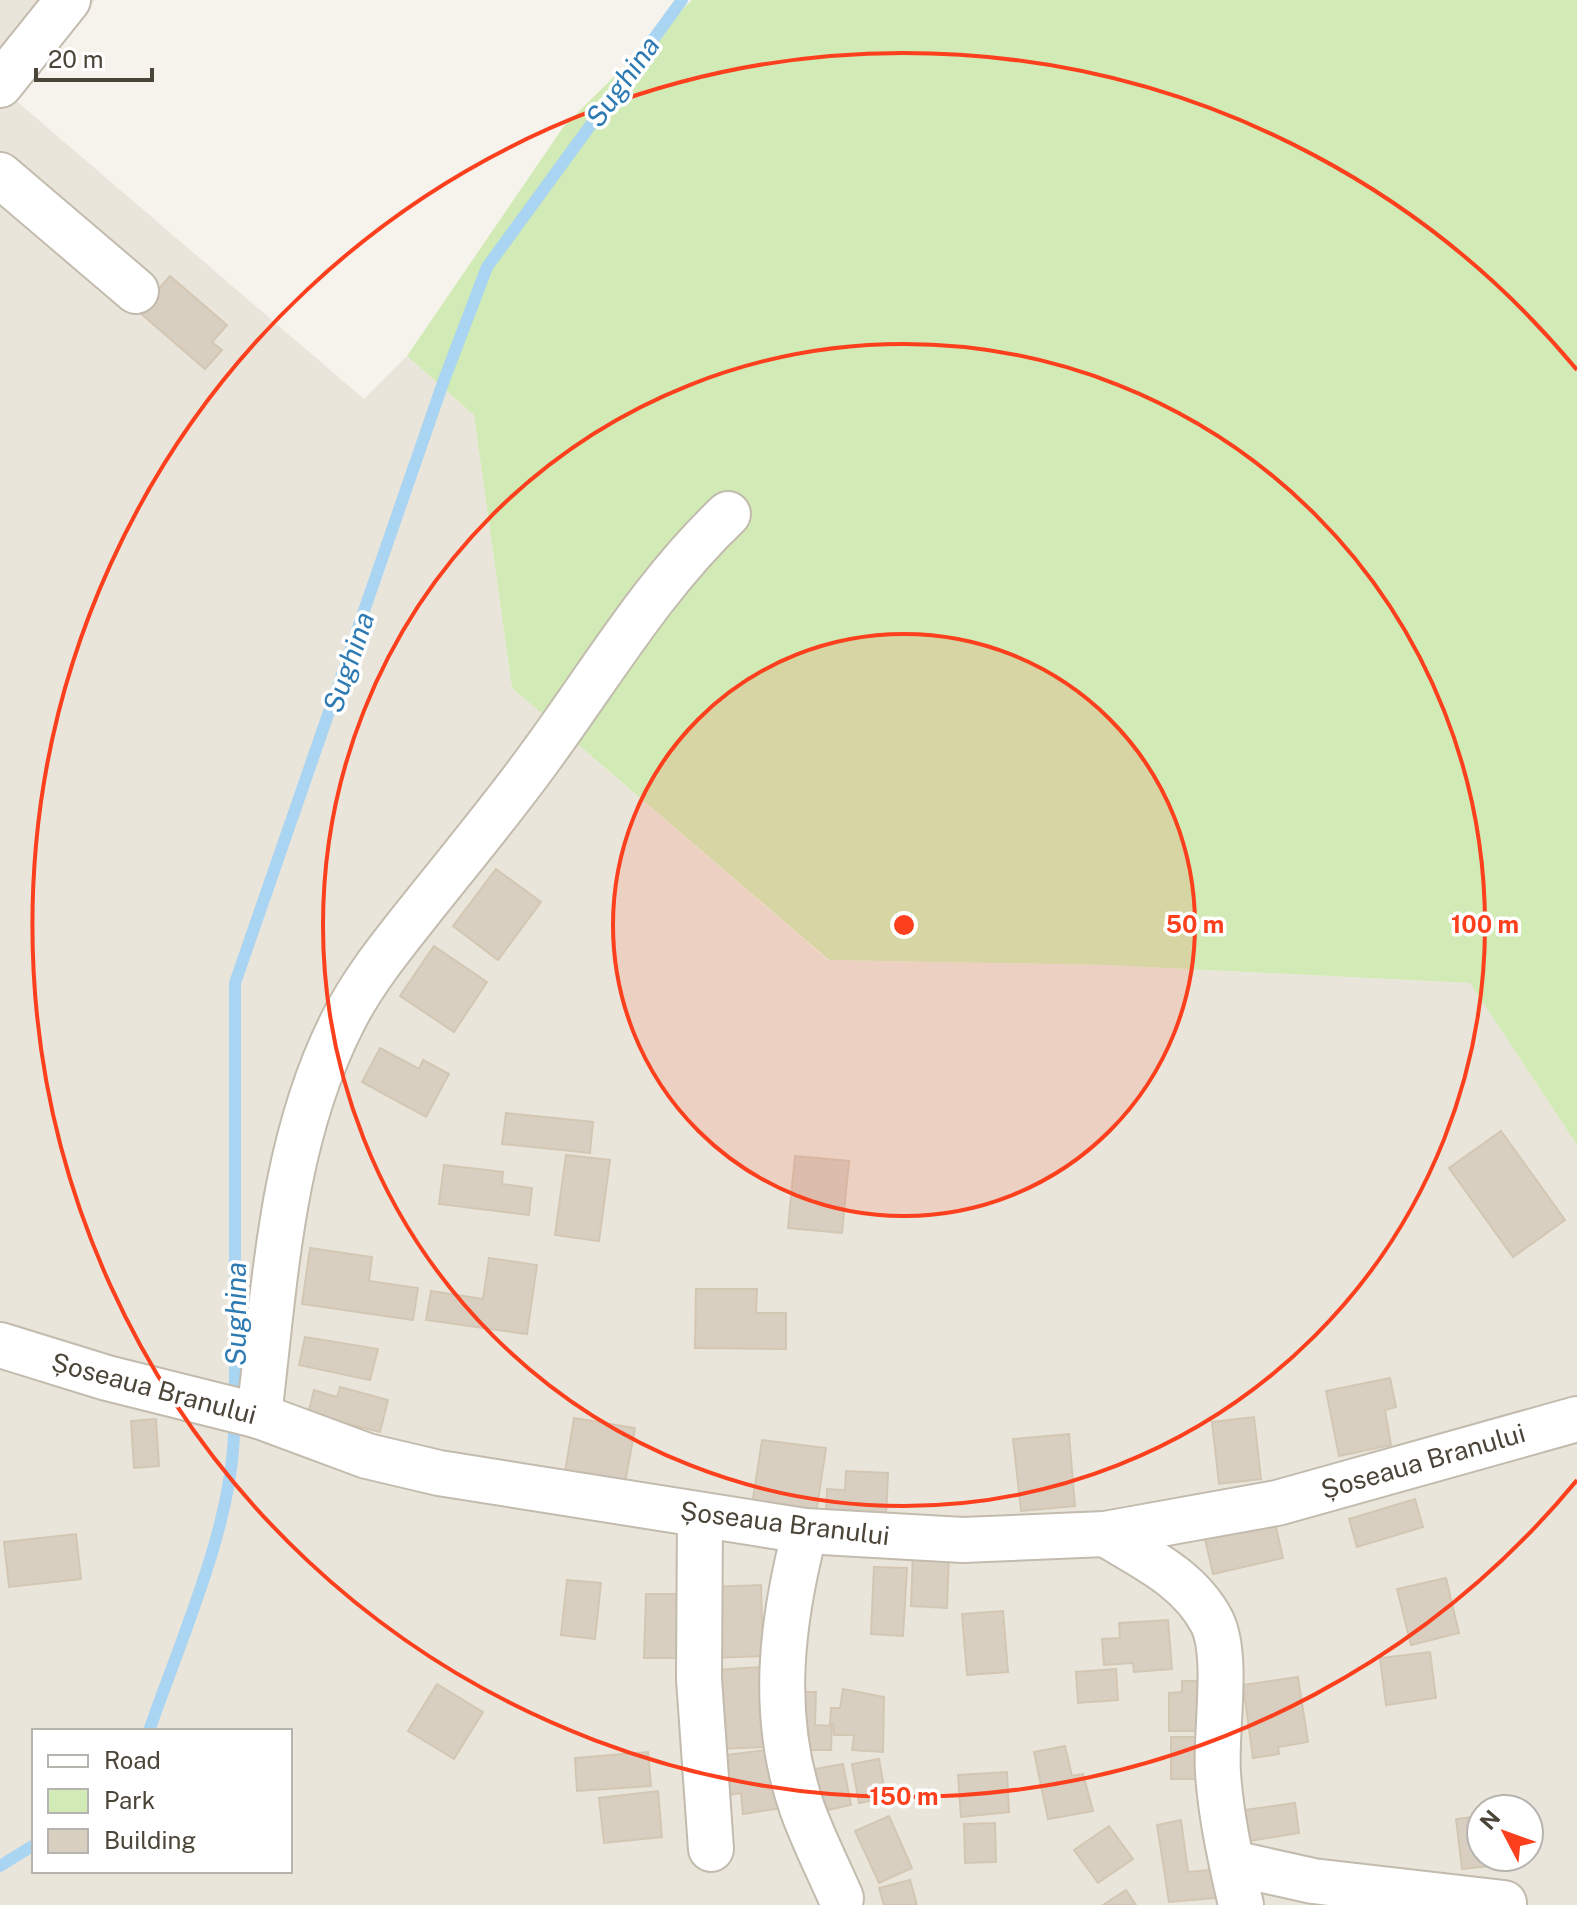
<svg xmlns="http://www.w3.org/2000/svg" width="1577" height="1905" viewBox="0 0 1577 1905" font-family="'Public Sans',sans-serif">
  <rect width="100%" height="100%" fill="#f6f3ec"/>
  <!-- residential -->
  <path fill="#eae5da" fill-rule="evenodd" d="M0 0H95L14 99 364 399 407 356 474 415 512 688 828 960 1107 965 1470 983 1577 1145V1905H0ZM34 1731H290V1871H34ZM1481 1809H1529V1857H1481Z"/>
  <!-- green -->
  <polygon fill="#d2eab5" points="692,0 1577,0 1577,1145 1470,983 1107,965 829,960 512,688 474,415 407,356 564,126"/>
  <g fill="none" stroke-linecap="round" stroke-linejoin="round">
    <!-- stream -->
    <g stroke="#a9d4f2" stroke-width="12">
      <polyline points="235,1391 235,983 444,380 487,267 682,0"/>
      <path d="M149 1731C180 1641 232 1527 234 1432"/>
      <polyline points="0,1866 34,1845"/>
    </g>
  </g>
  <!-- building -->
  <g fill="#d8cfc1" stroke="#d3c7b4" stroke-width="2">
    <polygon points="170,276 227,325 212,342 222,350 205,369 139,312"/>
    <polygon points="496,869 541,902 498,960 453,926"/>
    <polygon points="434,946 487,982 454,1032 400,996"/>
    <polygon points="380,1048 419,1069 423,1060 449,1074 426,1117 362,1082"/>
    <polygon points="506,1113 593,1122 590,1153 502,1144"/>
    <polygon points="1501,1131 1565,1220 1513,1257 1449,1168"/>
    <polygon points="566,1155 610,1160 599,1241 555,1235"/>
    <polygon points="795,1156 849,1161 842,1233 788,1228"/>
    <polygon points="444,1165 503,1172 502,1184 532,1188 529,1215 439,1204"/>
    <polygon points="310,1248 372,1257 369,1281 418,1288 413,1320 302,1304"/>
    <polygon points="489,1258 537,1265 527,1334 426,1320 431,1291 483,1299"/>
    <polygon points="696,1289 757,1289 756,1313 786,1313 786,1349 695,1348"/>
    <polygon points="305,1337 378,1349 370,1380 299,1365"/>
    <polygon points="1390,1378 1396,1407 1385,1410 1391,1445 1339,1456 1326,1391"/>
    <polygon points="340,1387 388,1400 380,1432 308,1414 314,1390 337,1397"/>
    <polygon points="1254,1417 1261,1479 1219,1484 1212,1422"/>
    <polygon points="574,1418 635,1428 625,1483 565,1472"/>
    <polygon points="156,1419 159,1466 134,1468 131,1421"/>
    <polygon points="1069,1434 1075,1506 1021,1511 1013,1439"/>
    <polygon points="762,1440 826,1448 816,1514 752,1505"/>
    <polygon points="846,1471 888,1473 886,1516 826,1514 827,1489 845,1490"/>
    <polygon points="1415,1499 1423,1527 1357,1547 1349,1519"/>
    <polygon points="1273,1514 1283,1558 1213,1574 1203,1530"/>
    <polygon points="76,1534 81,1579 9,1587 4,1542"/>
    <polygon points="913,1553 949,1555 947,1608 911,1606"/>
    <polygon points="874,1567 907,1568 903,1636 871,1634"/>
    <polygon points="1446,1578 1459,1633 1411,1645 1397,1589"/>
    <polygon points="567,1580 601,1583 595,1639 561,1635"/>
    <polygon points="761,1585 763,1656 710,1658 708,1587"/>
    <polygon points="646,1594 686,1594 684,1658 644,1658"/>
    <polygon points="1003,1611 1008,1672 967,1675 962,1614"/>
    <polygon points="1168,1620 1172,1669 1134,1672 1133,1663 1104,1665 1102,1639 1120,1638 1119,1623"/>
    <polygon points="1430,1652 1436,1698 1386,1705 1380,1658"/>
    <polygon points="761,1667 764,1747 719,1749 715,1670"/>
    <polygon points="1116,1669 1118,1700 1078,1703 1076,1672"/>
    <polygon points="1298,1677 1308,1742 1278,1747 1279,1754 1253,1758 1243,1685"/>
    <polygon points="1182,1681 1206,1681 1206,1731 1169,1731 1169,1693 1182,1692"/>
    <polygon points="437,1684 483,1712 454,1759 408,1731"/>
    <polygon points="843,1689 884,1697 883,1752 852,1750 854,1735 834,1735 834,1724 830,1724 831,1708 840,1708"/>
    <polygon points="796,1692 816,1692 815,1725 832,1726 831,1750 796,1750"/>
    <rect x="1171" y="1737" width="37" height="42"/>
    <polygon points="1065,1746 1072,1776 1083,1774 1093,1811 1048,1819 1034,1752"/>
    <polygon points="781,1748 789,1807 743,1814 741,1793 715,1797 710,1757"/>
    <polygon points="648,1752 651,1786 577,1791 575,1758"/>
    <polygon points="879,1759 886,1798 859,1803 852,1764"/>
    <polygon points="843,1764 851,1805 823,1811 815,1769"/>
    <polygon points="1007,1772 1009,1812 961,1817 958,1775"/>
    <polygon points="658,1791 662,1837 604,1843 599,1798"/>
    <polygon points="1295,1803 1299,1833 1249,1841 1244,1810"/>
    <polygon points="889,1816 912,1868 879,1883 855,1831"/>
    <polygon points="1481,1816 1481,1857 1510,1857 1511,1864 1462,1869 1456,1819"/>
    <polygon points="1181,1820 1188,1872 1220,1869 1226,1897 1169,1902 1157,1825"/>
    <polygon points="995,1823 996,1862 965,1863 964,1824"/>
    <polygon points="1109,1826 1133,1859 1098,1883 1074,1850"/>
    <polygon points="910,1880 917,1905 884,1905 879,1888"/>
    <polygon points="1126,1890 1136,1905 1103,1905"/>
  </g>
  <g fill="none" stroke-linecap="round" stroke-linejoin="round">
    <!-- minor casing -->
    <g stroke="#c2bbae" stroke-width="48">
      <g id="minor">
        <polyline points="0,85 68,0"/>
        <polyline points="0,175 136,291"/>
        <polyline points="0,1345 107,1378 259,1416 367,1456 439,1473 805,1531 963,1540 1105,1534 1277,1503 1577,1419"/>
        <path d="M259 1416C275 1284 281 1144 342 1023 361 984 390 948 417 914 458 862 501 811 540 757 601 674 653 585 728 514"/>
        <polyline points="700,1515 699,1679 711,1849"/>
        <path d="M805 1531C781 1623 770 1716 802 1808 813 1839 828 1868 841 1898"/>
        <path d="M1105 1534C1145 1558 1190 1579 1212 1622 1229 1656 1215 1733 1218 1773 1221 1818 1231 1861 1241 1905"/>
        <polyline points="1232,1863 1313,1881 1504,1903"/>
      </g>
    </g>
    <!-- minor -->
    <use href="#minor" stroke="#fff" stroke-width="44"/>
  </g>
  <!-- distance rings -->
  <circle cx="904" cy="925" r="291" fill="#fc3f1d" fill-opacity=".12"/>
  <g fill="none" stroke="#fc3f1d" stroke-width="4">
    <circle cx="904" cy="925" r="291"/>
    <circle cx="904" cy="925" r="581"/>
    <path d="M1577 1480A872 872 0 1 1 1577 370"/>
  </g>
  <g text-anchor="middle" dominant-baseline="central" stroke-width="7" stroke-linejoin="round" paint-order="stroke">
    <!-- street labels -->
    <g font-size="26" fill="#4b4439" stroke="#fff">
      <text transform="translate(154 1388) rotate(15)">Șoseaua Branului</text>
      <text transform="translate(1423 1461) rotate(-16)">Șoseaua Branului</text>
      <text transform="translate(785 1523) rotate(7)">Șoseaua Branului</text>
    </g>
    <!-- water labels -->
    <g font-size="28" font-style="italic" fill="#2e7ab2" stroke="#fff">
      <text transform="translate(622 81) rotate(-54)">Sughina</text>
      <text transform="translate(348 662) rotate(-71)">Sughina</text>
      <text transform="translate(235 1314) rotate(-90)">Sughina</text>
    </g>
  </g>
  <circle cx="904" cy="925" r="12" fill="#fc3f1d" stroke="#fff" stroke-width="4"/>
  <g font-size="24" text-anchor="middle" font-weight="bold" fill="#fc3f1d" stroke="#fff" stroke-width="7" stroke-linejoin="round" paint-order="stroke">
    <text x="1195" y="933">50 m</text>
    <text x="1485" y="933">100 m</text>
    <text x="904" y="1805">150 m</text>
  </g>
  <!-- legend -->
  <rect x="32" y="1729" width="260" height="144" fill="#ffffff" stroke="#b7b4b0" stroke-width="2"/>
  <rect x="48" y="1755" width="40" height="12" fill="#ffffff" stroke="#b7b4b0" stroke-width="2"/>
  <text x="104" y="1769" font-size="24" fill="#4b4439">Road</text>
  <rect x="48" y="1789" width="40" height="24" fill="#d2eab5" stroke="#b7b4b0" stroke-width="2"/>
  <text x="104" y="1809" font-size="24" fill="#4b4439">Park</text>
  <rect x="48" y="1829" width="40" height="24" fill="#d8cfc1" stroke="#b7b4b0" stroke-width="2"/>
  <text x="104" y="1849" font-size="24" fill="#4b4439">Building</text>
  <!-- north arrow -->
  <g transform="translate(1505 1833) rotate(311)"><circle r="38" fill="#ffffff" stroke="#b7b4b0" stroke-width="2"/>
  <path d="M0-6L14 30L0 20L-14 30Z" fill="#fc3f1d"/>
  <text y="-12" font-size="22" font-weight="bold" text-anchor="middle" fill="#4b4439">N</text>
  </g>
  <!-- scale -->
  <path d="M36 68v12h116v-12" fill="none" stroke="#4b4439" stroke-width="4"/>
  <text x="48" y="68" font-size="24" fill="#4b4439" stroke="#ffffff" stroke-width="6" paint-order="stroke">20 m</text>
</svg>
